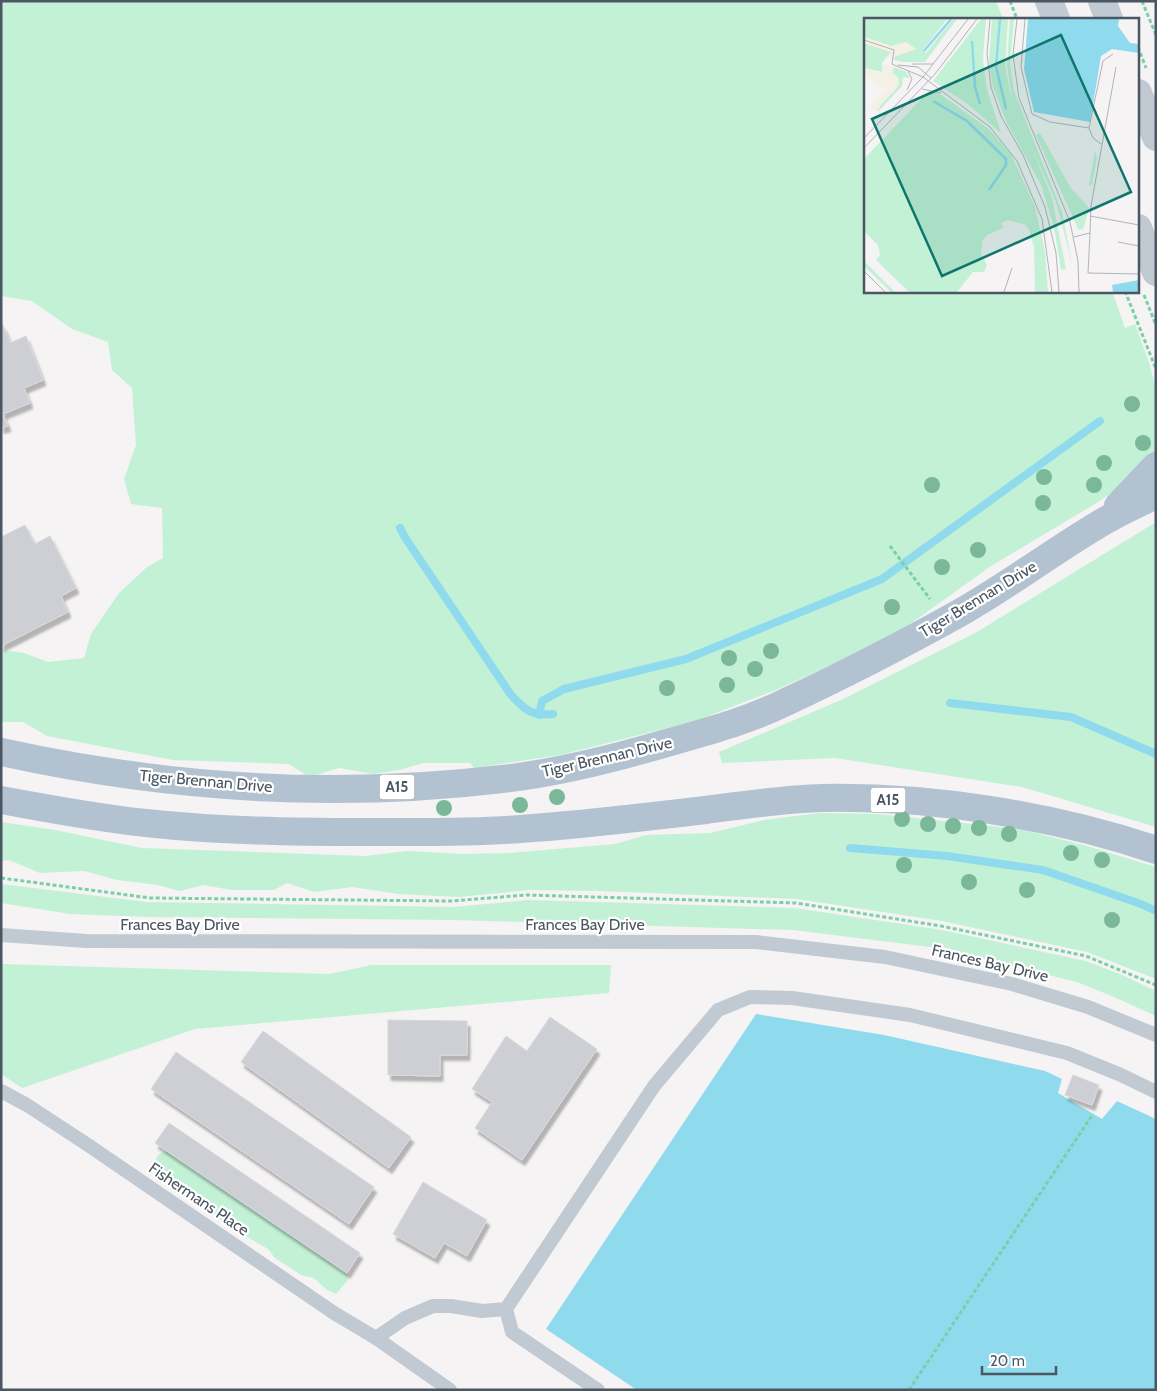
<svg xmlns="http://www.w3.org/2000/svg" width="1157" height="1391" viewBox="0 0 1157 1391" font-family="Cabin,sans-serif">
  <defs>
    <filter id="shadow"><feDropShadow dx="3" dy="5.5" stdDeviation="1" flood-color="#0004"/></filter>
  </defs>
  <rect width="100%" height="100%" fill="#f5f3f3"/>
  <!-- green -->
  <g fill="#c3f1d5">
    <polygon points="1,1 996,1 1003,19 866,19 866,291 1112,291 1125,328 1135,324 1149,362 1156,389 1156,451 1120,487 1095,504 991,566 906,627 881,642 776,690 695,721 560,755 474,768 470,763 424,763 399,770 373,774 339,768 309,777 289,764 173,760 47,736 23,722 1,722 1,650 24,653 48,662 84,658 91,634 119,593 147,567 163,558 162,508 131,504 124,479 136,445 132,388 112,370 108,342 72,329 32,301 1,296"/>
    <polygon points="1156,522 1156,827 1022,787 835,758 722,763 719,752 841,700 977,632"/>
    <polygon points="819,813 878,814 1020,829 1087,846 1156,867 1156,979 1087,952 942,921 797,899 600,891 529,890 459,897 399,894 352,887 314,892 287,883 274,890 231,890 204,885 179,891 158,885 117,880 84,871 40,873 9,860 1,861 1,822 55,830 142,848 365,856 407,851 463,854 509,853 615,844 646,835 710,833 764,820"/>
    <polygon points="1,884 147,902 454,907 528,900 795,908 942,930 1086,961 1122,975 1156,991 1156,1016 1114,997 1077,982 938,948 793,930 454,920 150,917 70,914 1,903"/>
    <polygon points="1,964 330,974 371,965 611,965 609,993 195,1029 22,1088 1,1074"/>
    <polygon points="167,1151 347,1273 348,1280 336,1294 327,1290 314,1278 301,1275 275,1258 268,1249 242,1234 176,1189 165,1175 153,1172 152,1165 159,1154"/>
  </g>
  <!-- water -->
  <polygon fill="#90daee" points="756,1014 884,1035 1045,1071 1062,1079 1058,1093 1102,1119 1117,1101 1156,1119 1156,1390 637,1390 546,1329"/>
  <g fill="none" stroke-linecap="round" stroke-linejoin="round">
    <!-- stream -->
    <g stroke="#90daee" stroke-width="8">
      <path d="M400 528 406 539 511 695C525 710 531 716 553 714"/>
      <polyline points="950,703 1071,717 1156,754"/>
      <polyline points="539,715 542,701 564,689 686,659 882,579 1100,421"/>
      <polyline points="850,848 947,856 1043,870 1141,904 1156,911"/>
    </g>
  </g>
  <!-- building -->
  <g fill="#cdcfd5" stroke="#d7d9de" filter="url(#shadow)">
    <polygon points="1,325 3,325 10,343 26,336 43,380 24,388 30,403 3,414 8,426 1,428"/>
    <polygon points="25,525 35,544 50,536 76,588 61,596 68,612 1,646 1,537"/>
    <polygon points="550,1017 597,1049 522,1160 475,1128 492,1102 472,1089 506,1036 527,1051"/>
    <polygon points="388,1020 467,1021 467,1055 440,1055 440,1076 388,1075"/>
    <polygon points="263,1031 411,1137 389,1168 241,1062"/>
    <polygon points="176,1052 374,1187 349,1224 151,1089"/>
    <polygon points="1073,1075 1099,1085 1092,1105 1065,1095"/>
    <polygon points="169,1123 360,1253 347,1273 155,1143"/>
    <polygon points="423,1182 487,1220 467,1256 444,1243 435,1258 393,1234"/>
  </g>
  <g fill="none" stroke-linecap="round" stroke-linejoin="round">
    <!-- path -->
    <g stroke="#7ad0a6" stroke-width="3" stroke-dasharray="4 2.5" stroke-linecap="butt">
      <polyline points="1010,1 1017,19"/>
      <polyline points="1142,1 1156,35"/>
      <polyline points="1138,47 1146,68"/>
      <polyline points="1125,291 1156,369"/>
      <polyline points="1144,295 1156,325"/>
      <polyline points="890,546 930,599"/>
      <polyline points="1,878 150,898 451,901 527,895 796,903 941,926 1086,956 1156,985"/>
      <polyline points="909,1390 1093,1114"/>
    </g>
    <!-- service -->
    <g stroke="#c1cad2" stroke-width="14">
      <polyline points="1,935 86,941 756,942 885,957 1012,984 1088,1007 1156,1035"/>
      <polyline points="1,1091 27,1105 88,1145 334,1313 376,1338 450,1390"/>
      <polyline points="506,1309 512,1332 598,1390"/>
      <polyline points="376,1338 405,1318 433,1306 451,1306 482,1311 506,1309 654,1086 718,1010 750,997 792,998 910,1015 1067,1053 1121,1075 1156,1092"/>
    </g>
    <!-- tertiary -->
    <g stroke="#c1cad2" stroke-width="28">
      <polyline points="1049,1 1056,19"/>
      <polyline points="1102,1 1109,19"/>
      <polyline points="1138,93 1156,137"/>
      <polyline points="1138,228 1156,272"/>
    </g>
    <!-- primary -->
    <g stroke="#b3c2d1" stroke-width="28">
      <polyline points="1118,506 1156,466"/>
      <path d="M1 752C165 788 336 799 502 779 559 773 616 758 670 742 709 731 750 720 786 702 844 675 900 646 956 615 1006 587 1052 552 1101 523 1119 512 1138 504 1156 495"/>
      <path d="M1 800C49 809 97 818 146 823 219 831 293 832 367 832 418 832 469 833 520 829 582 825 644 817 706 810 744 805 783 799 822 798 931 796 1053 815 1156 850"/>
    </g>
  </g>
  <!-- trees -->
  <g fill="#7bb799">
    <circle cx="1132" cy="404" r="8"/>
    <circle cx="1143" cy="443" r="8"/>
    <circle cx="1104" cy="463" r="8"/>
    <circle cx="1044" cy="477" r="8"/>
    <circle cx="932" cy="485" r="8"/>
    <circle cx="1094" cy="485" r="8"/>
    <circle cx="1043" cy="503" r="8"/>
    <circle cx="978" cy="550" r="8"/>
    <circle cx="942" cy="567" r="8"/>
    <circle cx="892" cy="607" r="8"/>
    <circle cx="771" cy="651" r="8"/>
    <circle cx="729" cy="658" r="8"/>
    <circle cx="755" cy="669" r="8"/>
    <circle cx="727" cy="685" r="8"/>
    <circle cx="667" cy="688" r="8"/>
    <circle cx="557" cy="797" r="8"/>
    <circle cx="520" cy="805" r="8"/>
    <circle cx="444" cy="808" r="8"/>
    <circle cx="902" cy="819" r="8"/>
    <circle cx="928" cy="824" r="8"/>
    <circle cx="953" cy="826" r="8"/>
    <circle cx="979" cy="828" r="8"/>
    <circle cx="1009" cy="834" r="8"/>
    <circle cx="1071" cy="853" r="8"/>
    <circle cx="1102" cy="860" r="8"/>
    <circle cx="904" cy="865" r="8"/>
    <circle cx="969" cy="882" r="8"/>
    <circle cx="1027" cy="890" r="8"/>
    <circle cx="1112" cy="920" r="8"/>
  </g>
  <g text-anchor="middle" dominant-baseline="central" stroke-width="4.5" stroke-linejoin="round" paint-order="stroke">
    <!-- shield labels -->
    <g fill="#fff" stroke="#808990" stroke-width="1">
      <rect x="379.5" y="774.5" width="35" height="25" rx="4"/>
      <rect x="870.5" y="787.5" width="35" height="25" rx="4"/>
    </g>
    <g font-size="15" font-weight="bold" fill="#4a5661">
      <text x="397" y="787">A15</text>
      <text x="888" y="800">A15</text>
    </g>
    <!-- street labels -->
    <g font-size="16" fill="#4a5661" stroke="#fff">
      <text transform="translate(978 599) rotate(-31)">Tiger Brennan Drive</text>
      <text transform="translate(607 757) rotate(-13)">Tiger Brennan Drive</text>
      <text transform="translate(206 781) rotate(5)">Tiger Brennan Drive</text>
      <text x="180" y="924">Frances Bay Drive</text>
      <text x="585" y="924">Frances Bay Drive</text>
      <text transform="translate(990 963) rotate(13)">Frances Bay Drive</text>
      <text transform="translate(199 1199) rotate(34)">Fishermans Place</text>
    </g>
  </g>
  <!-- overview -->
  <g transform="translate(864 18)">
    <rect width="275" height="275" fill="#f5f3f3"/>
    <path d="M0 1H83L59 32 62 35 89 1H93L61 44H39L30 42 31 38 52 31 44 26 27 28 0 19ZM117 1H122L119 41 123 72 137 115 105 87 69 63ZM128 1H144L141 47 146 74 188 180 202 251 197 252 190 209 177 167 143 105 129 69 125 44ZM146 1H150L146 46 150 73 198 194 208 245 192 184 153 95 147 74 143 47ZM0 25 27 34 18 45 19 54 0 50ZM30 49 42 54 46 60 39 59 38 68 13 95 17 86 33 70 28 55ZM65 73 76 76 125 111 147 136 171 189 181 234 184 274H171L170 229 165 212 162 207 144 202 137 205 139 210 123 217 118 223 117 236 123 247 120 254H109L93 274H45L12 242 16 237 14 227 0 213V141ZM176 115 206 169 225 190 219 212 214 211 172 117ZM231 133 233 140 228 167H225ZM0 242 1 244 31 274H27L0 248Z" fill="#c3f1d5"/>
    <path d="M0 19 27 28 42 24 52 31 31 38 30 42 23 39 27 34 0 25ZM18 45 30 49 28 55 34 59 35 67 17 86 13 95 6 88 23 72 0 58V50L16 56 20 50Z" fill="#f5f0e5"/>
    <path d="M164 1H255L254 8 266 25 275 26V35L248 31 237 38 226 104 170 94 160 51ZM275 262V274H249L248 267Z" fill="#90daee"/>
    <path fill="none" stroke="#90daee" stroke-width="2.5" d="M136 1 132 48 142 91M108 23 111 69 116 86M60 33 87 1M69 83 103 103 143 142M125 172 142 147V140"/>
    <path fill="none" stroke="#b1b4b9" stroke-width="1" d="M104 1 59 59 126 109 153 143 178 201 188 274M126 1 123 36 127 69 137 98 159 137 181 189 192 235 195 274M153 1 149 37 155 80 206 204 214 243 215 274M161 1 157 49 168 96 186 104 225 110 229 120 237 126M0 22 30 32 28 46M48 46H69M34 47 54 49 67 60M58 71 77 75M43 72 48 61 44 53M225 110 239 43 249 36M0 120 59 59 28 46M0 130 71 56 113 1M226 198 275 207M226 215 224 255 275 256M210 219 226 215 227 188 252 49M254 224 275 228M0 253 21 274M140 274 148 250"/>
    <path fill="#0f766e" fill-opacity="0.15" stroke="#0f766e" stroke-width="2.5" d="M197 17 267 174 78 258 8 101Z"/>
    <rect width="275" height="275" fill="none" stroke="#4a5661" stroke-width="2.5"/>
  </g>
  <!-- border -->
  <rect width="1157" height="1391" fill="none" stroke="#4a5661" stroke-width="5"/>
  <!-- scale -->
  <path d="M982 1366v8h74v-8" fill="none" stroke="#4a5661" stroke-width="2.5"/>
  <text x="990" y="1366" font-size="15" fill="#4a5661" stroke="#ffffff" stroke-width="4" paint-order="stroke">20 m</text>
</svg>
